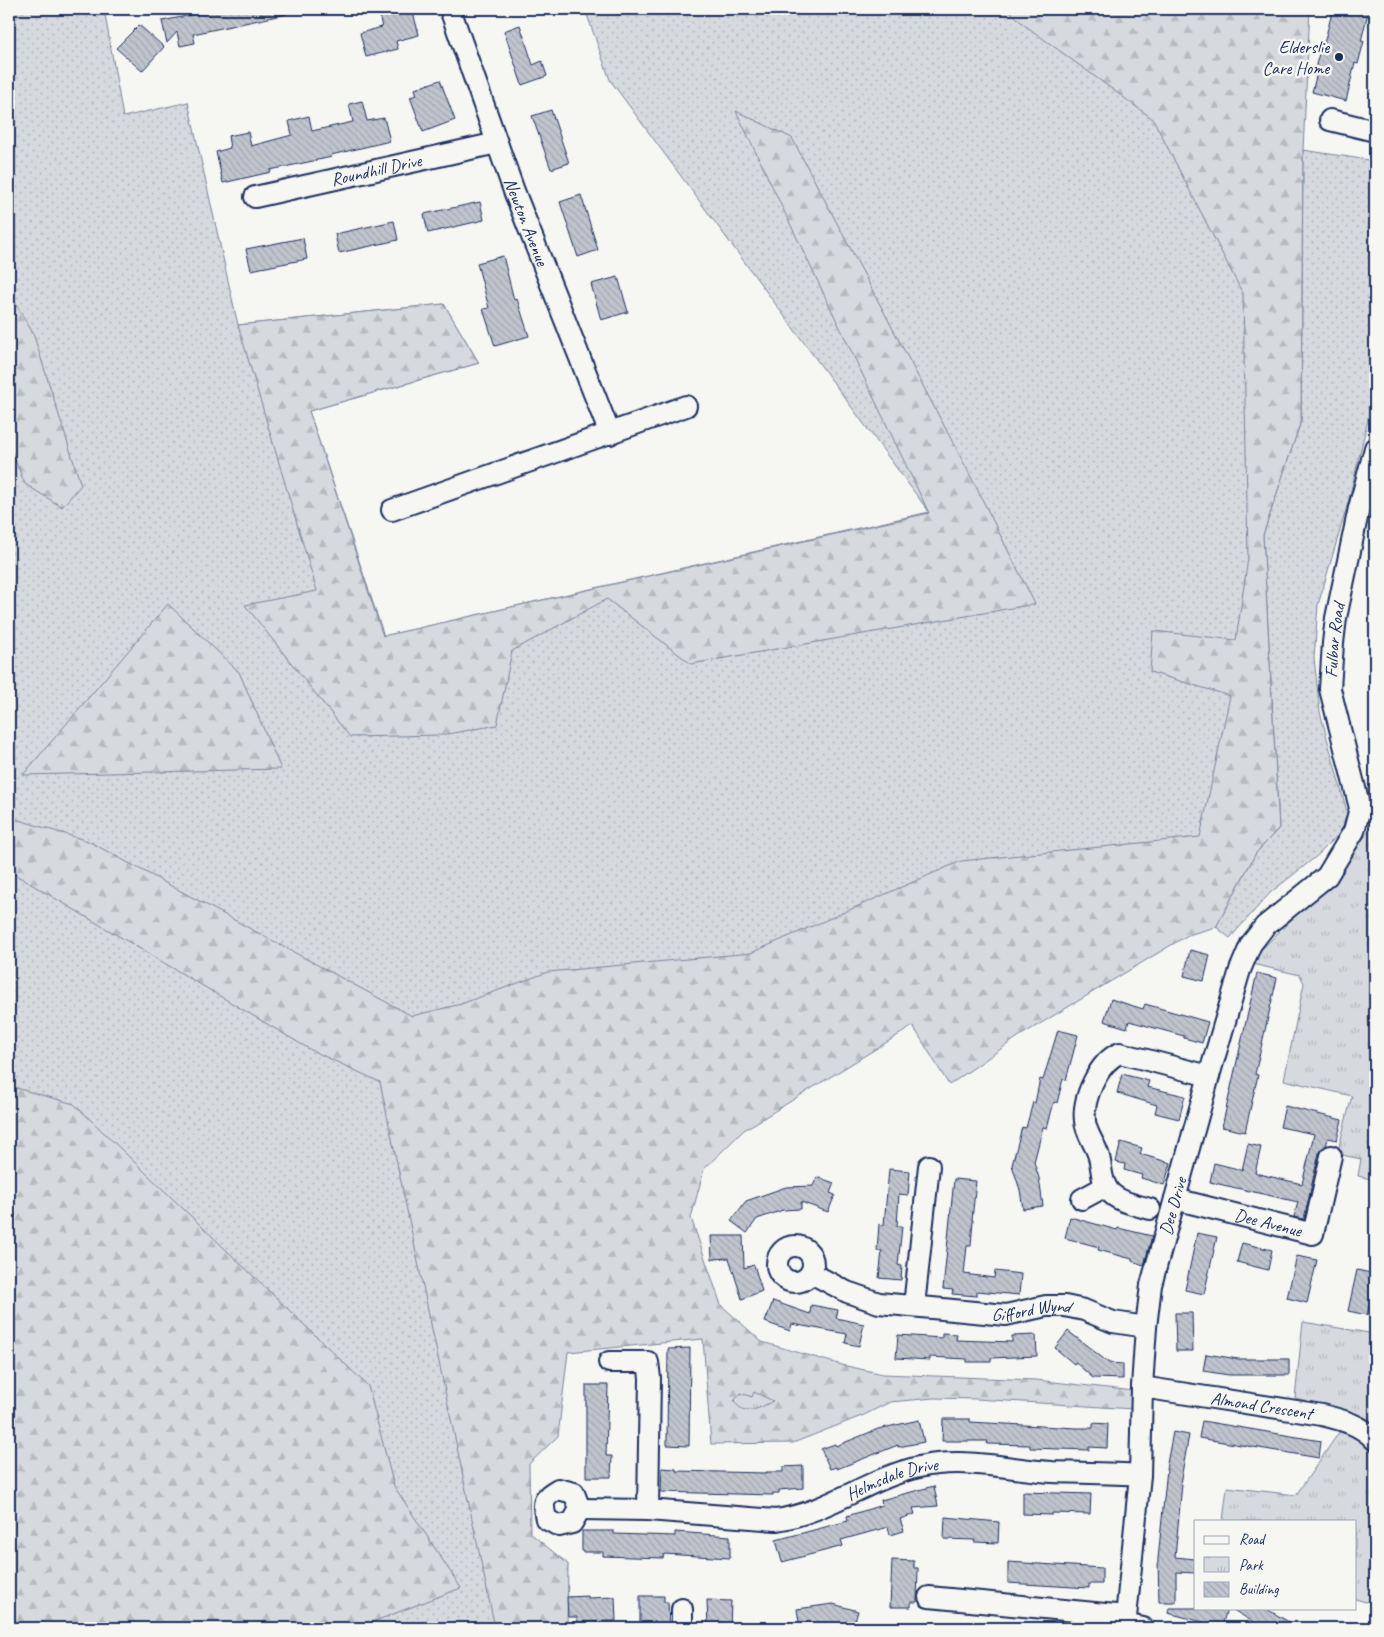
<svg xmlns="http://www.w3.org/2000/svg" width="1384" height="1637" viewBox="0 0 1384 1637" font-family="Caveat,sans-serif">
  <defs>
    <pattern id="grass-dots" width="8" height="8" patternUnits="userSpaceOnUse" patternTransform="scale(1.25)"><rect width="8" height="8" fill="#d6d9dd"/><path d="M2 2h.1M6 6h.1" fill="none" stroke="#b7bbc0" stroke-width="1.8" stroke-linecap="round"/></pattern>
    <pattern id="forest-firs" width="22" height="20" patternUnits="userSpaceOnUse" patternTransform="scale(1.25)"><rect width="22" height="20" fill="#d6d9dd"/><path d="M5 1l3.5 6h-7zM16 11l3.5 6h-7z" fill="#b7bbc0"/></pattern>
    <pattern id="park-tufts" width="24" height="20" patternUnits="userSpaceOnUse" patternTransform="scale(1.25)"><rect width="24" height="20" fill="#d6d9dd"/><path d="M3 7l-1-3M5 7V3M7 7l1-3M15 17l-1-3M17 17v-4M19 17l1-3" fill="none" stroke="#b7bbc0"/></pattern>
    <pattern id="building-back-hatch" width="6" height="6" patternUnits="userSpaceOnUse" patternTransform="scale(1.25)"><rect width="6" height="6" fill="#c0c4cd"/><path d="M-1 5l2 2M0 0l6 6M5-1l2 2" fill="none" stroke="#a4a9b2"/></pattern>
  </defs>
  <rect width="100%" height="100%" fill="#f6f6f2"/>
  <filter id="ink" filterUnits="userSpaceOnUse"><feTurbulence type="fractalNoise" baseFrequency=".02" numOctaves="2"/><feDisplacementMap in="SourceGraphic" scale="10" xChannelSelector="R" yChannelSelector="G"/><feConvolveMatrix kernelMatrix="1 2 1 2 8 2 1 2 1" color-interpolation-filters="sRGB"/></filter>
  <g filter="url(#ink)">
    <!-- grass -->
    <g fill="url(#grass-dots)" stroke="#78849e">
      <polygon points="9,9 104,9 123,117 188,102 238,325 444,304 479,363 309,411 384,636 929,512 610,80 585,9 1302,9 1228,838 523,1071 522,1628 9,1628"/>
      <polygon points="1303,150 1375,161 1375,390 1348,503 1318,605 1314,658 1320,712 1347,812 1346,824 1341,832 1317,856 1270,893 1230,938 1216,927 1256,853 1279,828 1263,535 1301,421"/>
    </g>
    <!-- forest -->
    <g fill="url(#forest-firs)" stroke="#78849e">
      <polygon points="1008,9 1310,9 1303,150 1301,421 1263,535 1279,828 1256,853 1216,927 1188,935 1018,1037 949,1085 913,1026 744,1130 704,1169 691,1218 721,1305 762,1342 842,1365 883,1374 1036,1380 1134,1391 1133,1409 976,1399 934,1398 890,1402 864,1415 793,1443 711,1444 703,1339 568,1352 558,1436 529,1464 530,1533 568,1564 567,1628 495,1628 380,1082 311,1050 9,871 9,817 88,841 412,1016 461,1004 548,972 751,953 961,861 1200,837 1230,696 1150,672 1153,631 1236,640 1248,558 1243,294 1153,119 1023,24"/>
      <polygon points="736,111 792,138 969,473 1035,604 691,664 607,599 512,651 497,725 442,735 350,737 245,605 317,591 238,325 444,304 479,363 309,411 383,636 929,513"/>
      <polygon points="9,293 33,333 81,485 62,507 25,484 9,445"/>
      <polygon points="168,604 239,672 281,769 23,775"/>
      <polygon points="9,1086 74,1104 368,1386 394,1486 461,1588 357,1628 9,1628"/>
    </g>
    <!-- park -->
    <g fill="url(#park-tufts)" stroke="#78849e">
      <polygon points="1373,826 1375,830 1375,1180 1358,1176 1361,1159 1337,1154 1352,1096 1284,1080 1304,983 1300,975 1248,963 1330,881"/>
      <polygon points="1303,1322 1375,1334 1375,1597 1366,1602 1355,1599 1355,1521 1223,1521 1227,1487 1296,1495 1353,1412 1295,1398"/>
      <path d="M754 1392 773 1401C759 1408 745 1418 734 1401L741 1393 752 1397Z"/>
    </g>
    <!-- building -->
    <g fill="url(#building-back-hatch)" stroke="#1b2f5e">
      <polygon points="220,9 286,9 287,14 193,34 195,43 180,46 177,32 167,43 162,21"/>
      <polygon points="385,9 412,9 419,35 396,41 398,49 366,57 360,33 382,27 378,11"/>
      <polygon points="1333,9 1369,9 1361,41 1364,41 1358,64 1355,63 1346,101 1312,92 1317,73 1314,72 1320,50 1322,51"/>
      <polygon points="139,25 164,47 142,71 116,48"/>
      <polygon points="520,25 533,65 542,61 547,76 522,85 504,31"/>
      <polygon points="440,80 455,120 423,132 410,97 417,95 415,89"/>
      <polygon points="362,101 367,121 384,118 390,141 331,155 332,157 270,170 271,172 223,183 216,152 230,148 228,136 248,132 251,146 292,135 289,121 309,116 312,131 353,122 349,104"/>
      <polygon points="551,110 569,163 551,169 532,116"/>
      <polygon points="581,195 598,250 578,257 560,202"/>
      <polygon points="480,202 484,220 428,233 424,214"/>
      <polygon points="394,221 398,240 339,253 335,234"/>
      <polygon points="303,238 307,259 251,270 246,249"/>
      <polygon points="503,256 514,300 517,299 529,336 495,346 483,309 489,308 477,263"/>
      <polygon points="618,277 628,312 601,320 591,284"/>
      <polygon points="1190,950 1210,955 1204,981 1184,976"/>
      <polygon points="1257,973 1277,978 1255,1074 1258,1075 1245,1132 1222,1127"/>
      <polygon points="1111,999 1143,1009 1145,1004 1208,1022 1202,1043 1184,1038 1184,1036 1129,1021 1127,1028 1104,1021"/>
      <polygon points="1058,1030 1078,1035 1066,1080 1063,1079 1057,1103 1054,1102 1047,1128 1043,1127 1034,1162 1039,1178 1043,1206 1023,1209 1020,1190 1012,1165 1022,1127 1026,1128 1033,1102 1035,1103 1040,1079 1043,1080"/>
      <polygon points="1122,1074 1149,1081 1147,1087 1185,1096 1179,1119 1155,1113 1157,1105 1117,1093"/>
      <polygon points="1285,1106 1342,1120 1337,1140 1328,1138 1326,1146 1319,1153 1304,1219 1294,1217 1298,1202 1210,1182 1214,1163 1242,1170 1248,1144 1261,1147 1255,1173 1302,1184 1314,1134 1280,1127"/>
      <polygon points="1121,1142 1142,1148 1140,1154 1171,1163 1164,1185 1141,1178 1142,1175 1124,1170 1125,1164 1116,1162"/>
      <polygon points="889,1169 910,1171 908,1195 899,1194 897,1226 902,1226 898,1265 902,1266 901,1280 879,1278 882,1251 877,1251 879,1224 884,1225"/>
      <polygon points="817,1177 834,1183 830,1193 835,1195 828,1212 801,1202 801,1209 783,1210 757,1219 747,1233 731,1221 746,1201 786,1187 813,1186"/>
      <polygon points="954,1179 976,1181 972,1220 973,1220 971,1246 967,1246 964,1274 994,1278 995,1271 1021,1274 1019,1295 977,1291 977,1296 952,1294 953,1290 943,1289"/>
      <polygon points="1070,1217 1117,1230 1118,1228 1152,1236 1144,1265 1132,1261 1132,1259 1098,1250 1099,1247 1065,1238"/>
      <polygon points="1197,1233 1217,1237 1204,1294 1185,1290"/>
      <polygon points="711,1236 743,1236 744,1268 754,1265 762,1291 742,1299 729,1258 712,1259"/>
      <polygon points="1242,1243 1272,1250 1268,1270 1237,1262"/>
      <polygon points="1297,1256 1317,1260 1307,1303 1287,1298"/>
      <polygon points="1357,1270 1375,1274 1375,1298 1371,1297 1367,1315 1348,1311"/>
      <polygon points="773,1301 810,1314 811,1305 838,1310 836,1318 864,1324 859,1346 845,1343 847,1334 792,1324 790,1331 765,1322"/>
      <polygon points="1175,1313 1192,1313 1193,1351 1176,1351"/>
      <polygon points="1068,1331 1109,1363 1123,1364 1123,1379 1093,1378 1075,1362 1074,1364 1055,1348"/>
      <polygon points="942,1333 957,1334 956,1340 1012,1342 1012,1336 1036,1335 1037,1356 991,1358 991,1362 967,1362 967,1359 930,1357 930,1360 896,1358 898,1335 942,1338"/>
      <polygon points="690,1348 689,1446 667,1445 668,1349"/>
      <polygon points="1206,1354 1238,1359 1289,1359 1289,1375 1229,1375 1203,1371"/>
      <polygon points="586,1385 608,1385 606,1456 612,1456 611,1477 586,1477"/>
      <polygon points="943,1419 970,1419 970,1422 1076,1428 1093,1428 1093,1423 1108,1424 1107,1448 1089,1447 1089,1450 1030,1448 1030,1445 987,1444 988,1441 942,1441"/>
      <polygon points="919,1420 924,1442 898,1447 898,1445 837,1469 836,1467 830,1469 821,1449 835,1444 836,1446 878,1429"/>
      <polygon points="1202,1421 1321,1441 1319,1458 1199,1438"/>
      <polygon points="1173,1432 1189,1435 1180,1484 1182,1484 1175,1557 1195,1559 1195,1573 1176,1572 1176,1602 1159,1602 1158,1559 1167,1469 1166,1469"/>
      <polygon points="803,1466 803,1488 779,1490 779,1493 773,1493 773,1495 661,1492 662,1468 676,1469 676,1471 766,1473 766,1472 783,1472 783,1467"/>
      <polygon points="934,1486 938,1506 913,1508 915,1514 900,1519 904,1531 890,1535 888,1527 841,1540 843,1546 782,1562 776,1540 848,1521 847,1516 882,1505 881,1500"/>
      <polygon points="1023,1492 1091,1494 1090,1514 1052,1513 1052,1515 1023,1514"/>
      <polygon points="945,1517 999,1522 998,1543 974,1542 975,1540 944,1539"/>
      <polygon points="582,1531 614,1531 614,1534 675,1536 675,1532 730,1536 730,1558 664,1554 663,1558 603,1556 603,1552 582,1552"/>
      <polygon points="892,1560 914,1561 914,1568 918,1568 917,1602 911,1602 911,1607 890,1607"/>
      <polygon points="1008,1562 1102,1568 1102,1584 1089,1584 1089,1588 1008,1583"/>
      <polygon points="588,1596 588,1598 615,1597 616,1621 577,1622 577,1617 568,1617 567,1597"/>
      <polygon points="640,1596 664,1596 664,1602 668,1602 669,1628 640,1628"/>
      <polygon points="707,1600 731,1601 730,1628 708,1628"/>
      <polygon points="833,1604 858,1611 853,1628 829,1627 800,1628 797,1609"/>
      <polygon points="1169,1608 1227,1608 1222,1627 1168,1613"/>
      <polygon points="1230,1608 1265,1608 1299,1628 1263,1628"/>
    </g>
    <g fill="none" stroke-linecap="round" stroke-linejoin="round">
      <!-- minor casing -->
      <g stroke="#1b2f5e" stroke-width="24">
        <g id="minor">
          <path id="s1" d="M450 9 514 191 610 434"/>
          <polyline points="1330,120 1375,131"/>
          <path id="s2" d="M255 197 497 143"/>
          <polyline points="392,510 686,406"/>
          <polyline points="1082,1199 1106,1186"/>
          <path id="s3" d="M1175 1199 1313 1234 1331 1156"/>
          <path d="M1150 1209C1136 1205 1117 1202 1108 1190 1101 1181 1102 1168 1099 1157 1096 1145 1086 1134 1085 1121 1082 1099 1099 1061 1120 1053L1209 1076"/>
          <circle cx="795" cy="1264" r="18"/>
          <path id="s4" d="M811 1273 847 1292 879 1303 1006 1315 1046 1306H1065L1084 1310 1113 1322 1146 1327"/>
          <polyline points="914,1306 929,1166"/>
          <polyline points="609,1362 648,1362 650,1378 648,1510"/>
          <path id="s5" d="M1142 1387 1322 1415C1342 1420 1360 1424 1375 1440"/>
          <path d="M558 1489 574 1493 580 1509 572 1523 559 1526 546 1519C542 1501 543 1498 558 1489Z"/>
          <path id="s6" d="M580 1509 648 1510 776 1520C827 1513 869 1478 919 1467 964 1457 1007 1469 1052 1472 1081 1473 1111 1473 1140 1475"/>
          <polyline points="929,1597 1126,1616"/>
          <polyline points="1125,1624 1143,1628"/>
          <polyline points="682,1628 682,1609"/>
          <path id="s7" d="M1125 1628 1140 1475 1142 1387 1146 1327 1151 1285 1209 1076 1240 970 1251 944 1265 926 1327 876 1354 831 1360 808 1330 689 1333 643 1336 618 1359 508 1375 448"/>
        </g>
      </g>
      <!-- minor -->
      <use href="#minor" stroke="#f6f6f2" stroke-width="20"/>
    </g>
  </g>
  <!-- markers -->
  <circle fill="#1b2f5e" stroke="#f6f6f2" stroke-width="2" cx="1339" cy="57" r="5"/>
  <g text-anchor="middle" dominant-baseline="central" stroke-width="5" stroke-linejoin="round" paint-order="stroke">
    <!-- poi labels -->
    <g font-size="18" fill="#1b2f5e" stroke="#f6f6f2" text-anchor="end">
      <text x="1329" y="47">Elderslie<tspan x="1329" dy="21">Care Home</tspan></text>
    </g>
    <!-- street labels -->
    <g font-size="18" fill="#1b2f5e" stroke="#f6f6f2">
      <text stroke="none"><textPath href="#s2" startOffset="124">Roundhill Drive</textPath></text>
      <text stroke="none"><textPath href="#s1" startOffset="226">Newton Avenue</textPath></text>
      <text stroke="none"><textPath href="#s7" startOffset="1050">Fulbar Road</textPath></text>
      <text stroke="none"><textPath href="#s7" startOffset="426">Dee Drive</textPath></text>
      <text stroke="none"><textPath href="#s3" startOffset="96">Dee Avenue</textPath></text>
      <text stroke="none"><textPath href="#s4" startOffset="228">Gifford Wynd</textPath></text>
      <text stroke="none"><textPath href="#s5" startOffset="121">Almond Crescent</textPath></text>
      <text stroke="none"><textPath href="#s6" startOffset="320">Helmsdale Drive</textPath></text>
    </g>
  </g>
  <!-- margin -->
  <rect width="1384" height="1637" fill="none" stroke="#f6f6f2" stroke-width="30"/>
  <rect x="15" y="15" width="1354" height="1607" fill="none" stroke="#1b2f5e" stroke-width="2" filter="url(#ink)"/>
  <!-- legend -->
  <rect x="1194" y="1520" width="162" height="90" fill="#f6f6f2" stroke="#9ea6b7"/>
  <rect x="1204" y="1536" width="25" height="8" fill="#f6f6f2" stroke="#9ea6b7"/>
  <text x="1239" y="1544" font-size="15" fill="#1b2f5e">Road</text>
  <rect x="1204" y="1557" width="25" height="15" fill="url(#park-tufts)" stroke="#9ea6b7"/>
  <text x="1239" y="1570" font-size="15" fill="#1b2f5e">Park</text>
  <rect x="1204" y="1582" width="25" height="15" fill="url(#building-back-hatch)" stroke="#9ea6b7"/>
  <text x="1239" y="1594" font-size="15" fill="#1b2f5e">Building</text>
</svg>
